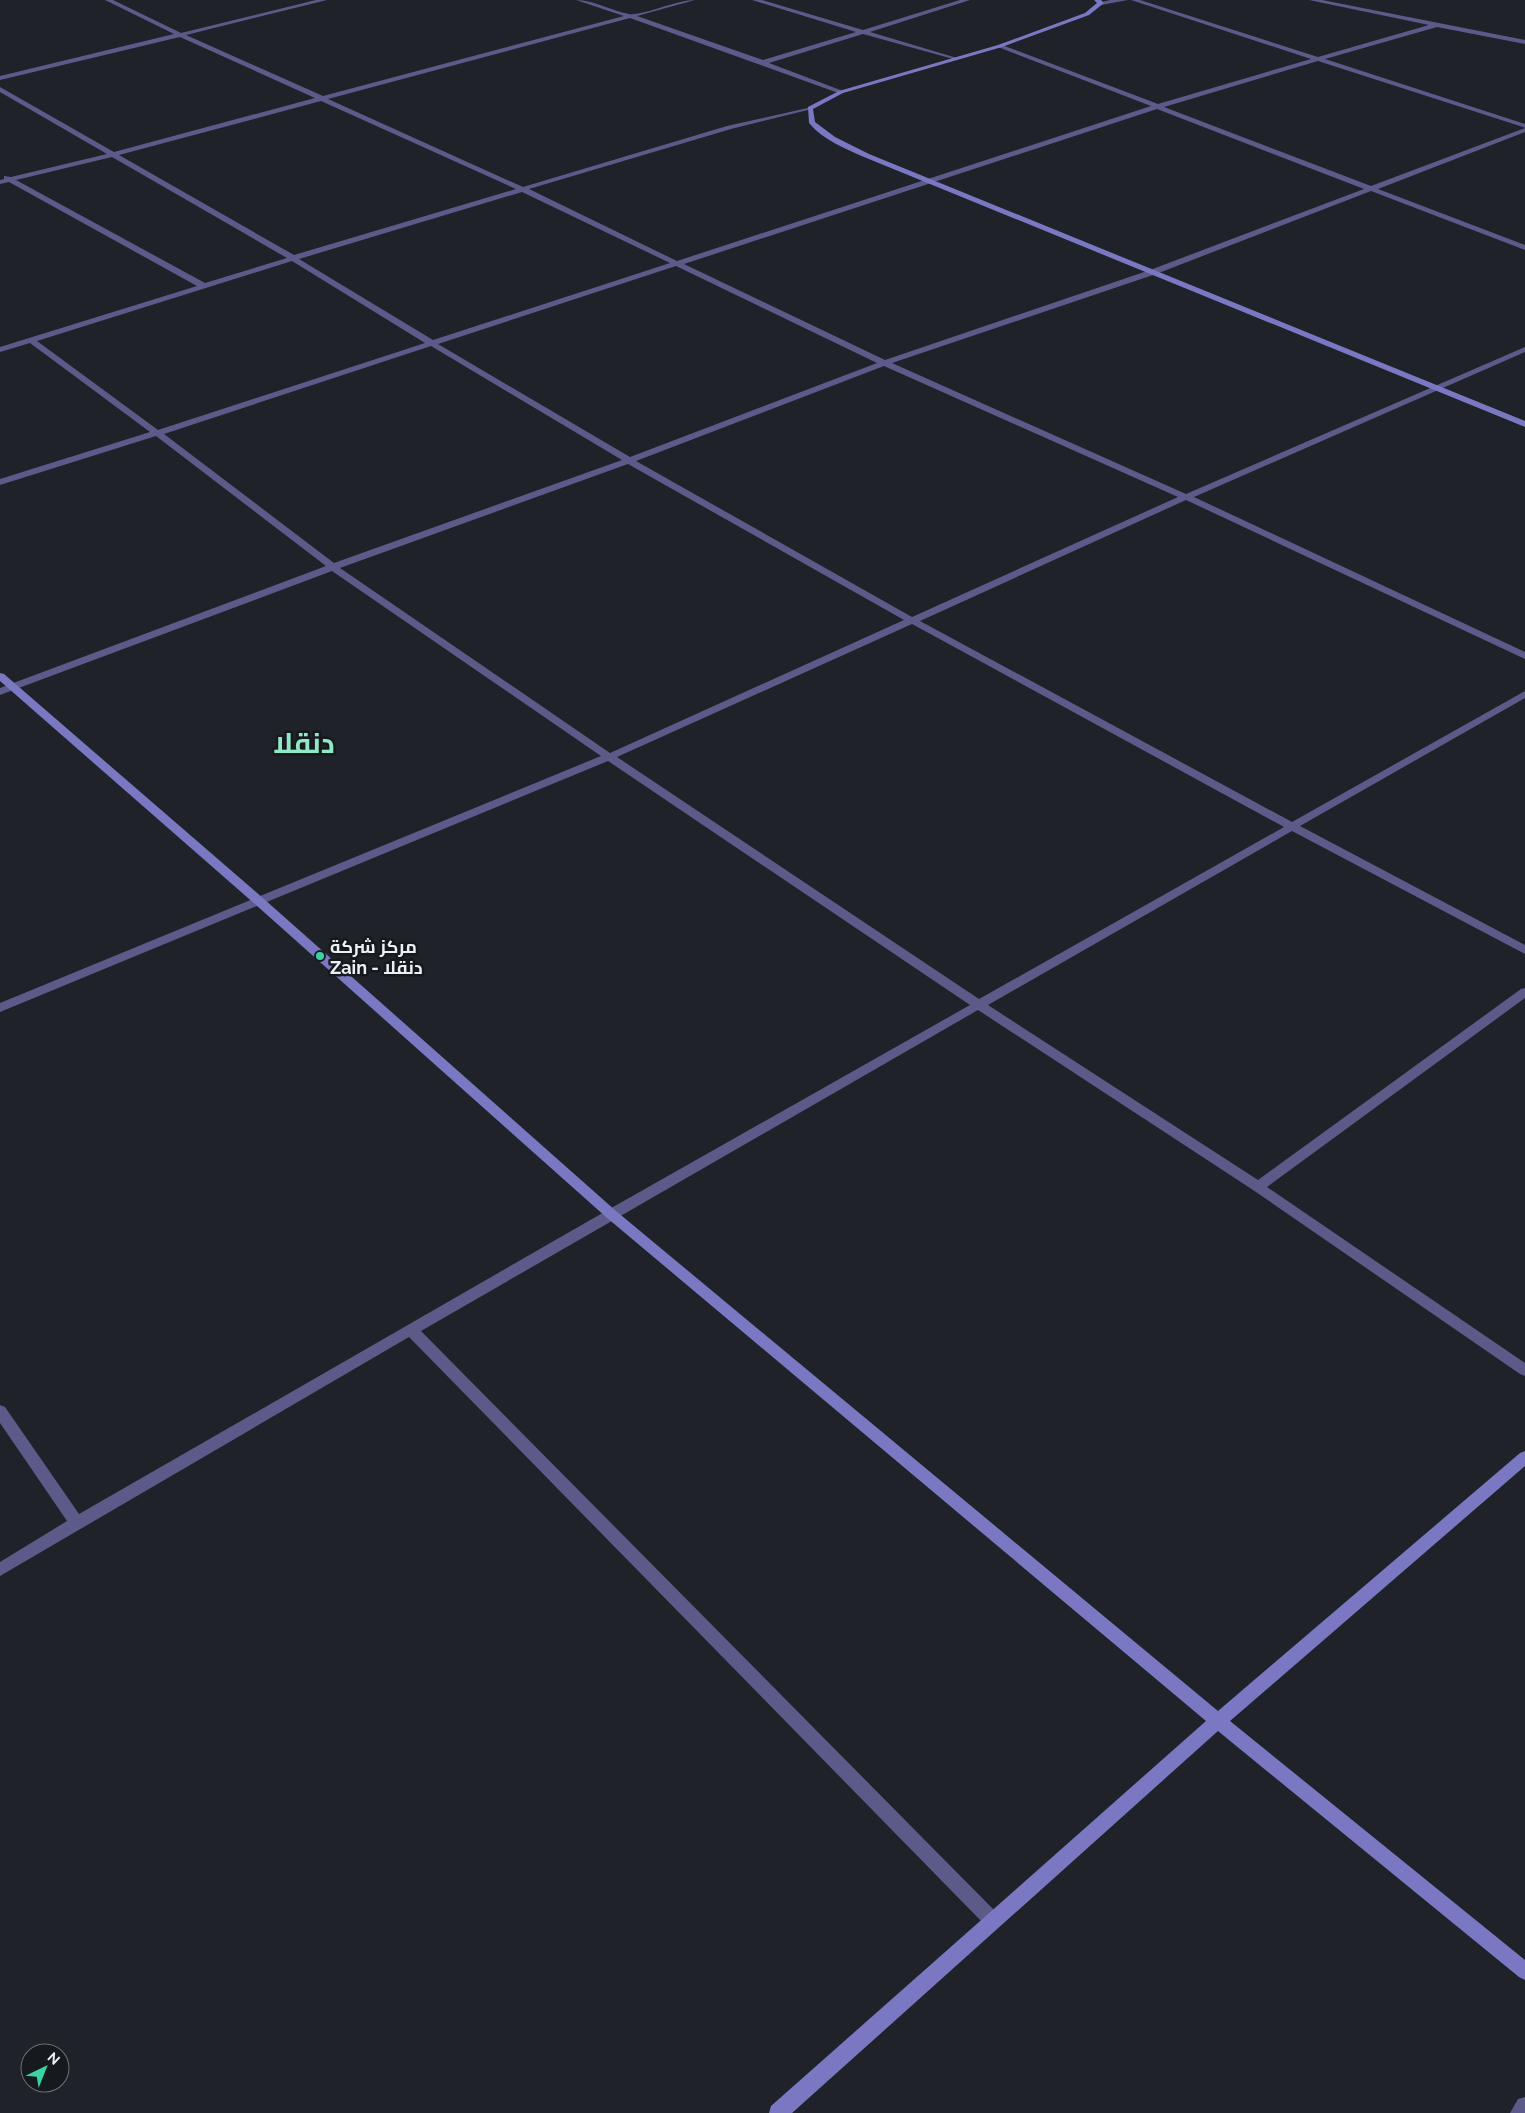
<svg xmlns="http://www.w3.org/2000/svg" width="1525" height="2113" viewBox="0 0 1525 2113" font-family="Raleway,Cairo,sans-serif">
  <rect width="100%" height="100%" fill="#1f2228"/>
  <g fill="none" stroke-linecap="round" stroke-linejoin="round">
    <!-- street -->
    <g fill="#5b5a89" fill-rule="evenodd">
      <path d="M105 0H113L181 33 316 0H327L186 35 323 96 624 16 576 0C595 0 611 11 629 14 643 16 676 0 695 0L637 16 763 60 856 32 752 0H762L863 30 960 0H970L870 32 957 58V60L863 34 769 63 843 91 844 92 841 94 630 18 328 99 523 187 727 126 812 107V109L731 129 529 189 677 261 1151 106 998 47V45H1002L1158 104 1311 59 1131 0H1140L1318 57 1429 25 1309 0H1322L1525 40V44L1437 27 1325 59 1525 124V132L1378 189 1525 245V250L1371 191 1156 274 892 363 1186 494 1525 347V352L1194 497 1525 652V659L1186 500 920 621 1292 822 1525 691V698L1300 826 1525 945V954L1292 831 988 1005 1258 1180 1521 989 1525 988V998L1267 1187 1525 1363V1376L1520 1374 1253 1190 978 1010 421 1331 999 1915 1002 1921 999 1927 993 1929 987 1927 409 1337 0 1576V1562L67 1521 0 1423V1405L5 1407 79 1514 606 1211 970 1005 608 761 0 1012V1003L601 756 332 571 0 695V688L326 566 156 436 0 485V479L150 432 30 343 0 352V347L197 286 9 182 0 184V180L4 179V176L11 177 107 154 0 92V87L114 152 315 98 180 37 0 80V76L174 34ZM1318 61 1523 127 1525 128 1371 186 1164 107ZM321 101 516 189 294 255 119 155ZM1157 109 1364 189 1150 270 885 360 684 264ZM112 157 287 258 205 283 16 180ZM522 192 670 263 433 340 299 259ZM292 261 425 343 158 430 37 341ZM676 266 877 363 630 457 438 344ZM431 346 622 460 334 563 164 434ZM884 366 1178 497 912 617 636 461ZM628 464 904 620 610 753 340 568ZM912 624 1284 827 979 999 617 757Z"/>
      <polygon points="1110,0 1128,0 1101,5 1098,3"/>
      <polygon points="1525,2097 1525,2113 1510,2113 1518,2099"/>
    </g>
    <!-- secondary -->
    <g fill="#7b78c3" fill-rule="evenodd">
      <path d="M1094 0H1101L1104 3 1089 15 1002 47 843 93 813 109 815 122 835 137 869 154 1525 421V427L864 157C844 148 823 140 809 123L808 107 839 91 998 45 1085 13 1097 3Z"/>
      <polygon points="0,673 4,674 264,899 616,1211 1218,1711 1520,1453 1525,1451 1525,1466 1230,1721 1525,1960 1525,1980 1519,1977 1218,1731 792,2113 769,2113 771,2106 1206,1721 606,1217 256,905 0,681"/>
    </g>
  </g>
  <!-- markers -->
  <circle fill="#3ad4a4" stroke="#16191e" stroke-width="2" cx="320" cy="956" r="5"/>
  <g text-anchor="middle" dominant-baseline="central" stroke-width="5" stroke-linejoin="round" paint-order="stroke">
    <!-- poi labels -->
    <g font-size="18" font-weight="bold" fill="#eceff3" stroke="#16191e" text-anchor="start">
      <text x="330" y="946">مركز شركة<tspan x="330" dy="21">Zain - دنقلا</tspan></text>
    </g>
    <!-- town labels -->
    <g font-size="28" font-weight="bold" fill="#8fe9c6" stroke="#16191e">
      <text x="304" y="743">دنقلا</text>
    </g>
  </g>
  <!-- north arrow -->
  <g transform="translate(45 2068) rotate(43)"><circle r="24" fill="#16191e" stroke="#6c6f73"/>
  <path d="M0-4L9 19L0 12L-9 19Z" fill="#3ad4a4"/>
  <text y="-8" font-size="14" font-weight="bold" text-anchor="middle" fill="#eceff3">N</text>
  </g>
</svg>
